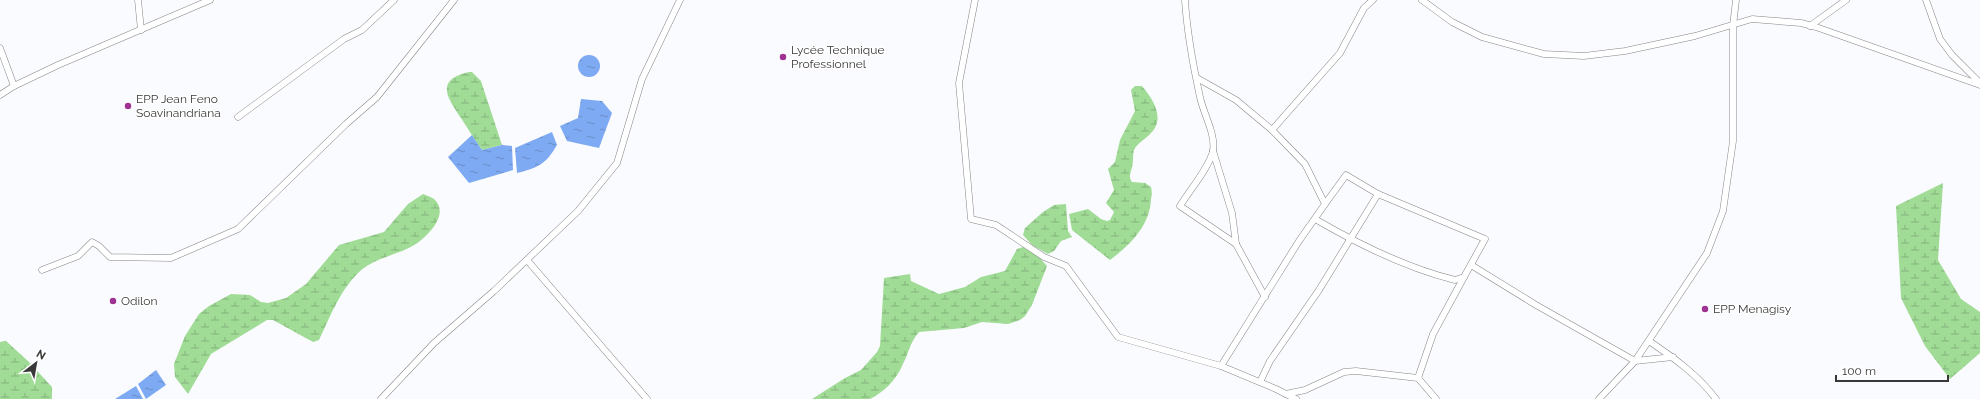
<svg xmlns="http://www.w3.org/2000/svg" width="1980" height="399" viewBox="0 0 1980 399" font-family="Raleway,sans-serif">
  <defs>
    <pattern id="wetland-marsh" width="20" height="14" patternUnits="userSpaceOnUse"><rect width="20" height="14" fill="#a1dc97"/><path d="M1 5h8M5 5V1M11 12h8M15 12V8" fill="none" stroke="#84b37c"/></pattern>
    <pattern id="water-ripples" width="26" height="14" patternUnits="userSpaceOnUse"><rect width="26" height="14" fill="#7eaaf3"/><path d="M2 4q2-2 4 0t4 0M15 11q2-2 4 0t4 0" fill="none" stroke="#688bc6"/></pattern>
  </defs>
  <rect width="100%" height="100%" fill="#fafbfe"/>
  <!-- wetland -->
  <g fill="url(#wetland-marsh)">
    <path d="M469 72H472L481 81 502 145 482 150C475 140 468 129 461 118 448 98 434 80 469 72Z"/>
    <path d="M1135 86H1142C1152 98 1166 118 1151 133 1146 139 1139 142 1135 148 1132 153 1134 161 1132 167 1131 172 1128 177 1132 182L1145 183 1151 187C1152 191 1152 195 1151 199 1150 226 1130 245 1110 260L1072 230 1069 214 1088 209 1101 219 1107 221 1110 220 1114 212 1106 203 1114 190 1108 169 1115 162 1120 140 1135 111 1131 90Z"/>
    <polygon points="1943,183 1938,260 1961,299 1980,312 1980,353 1950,379 1925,346 1901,298 1896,206"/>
    <path d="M423 194C426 195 431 197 434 199 450 213 429 235 416 244 399 255 375 257 359 272 340 290 330 317 319 340L313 342 273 320H267L211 354 188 394 175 377 174 364 185 336 199 314 209 306 231 294 250 295 261 302 268 303 286 298 306 284 339 245 384 232 408 204Z"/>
    <polygon points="1066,204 1068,231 1072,237 1061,241 1054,251 1048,254 1032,245 1023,235 1025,228 1043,212 1054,205"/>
    <path d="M1023 247 1039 257 1047 266 1032 305 1025 316 1020 320 1008 324 982 322 964 328 919 332C909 344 909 353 902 366 896 380 884 392 870 399H812L845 378 861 370 877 352 880 346 884 278 910 274 911 281 939 294 965 287 981 277 1005 271 1017 249Z"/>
    <polygon points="6,341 28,361 52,387 52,399 0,399 0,342"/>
  </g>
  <!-- water -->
  <g fill="url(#water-ripples)">
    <circle cx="589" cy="66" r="11"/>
    <polygon points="581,99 602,101 612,113 599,148 567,141 560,126 578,118"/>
    <path d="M552 132 557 145C545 165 539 167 517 173L515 148Z"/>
    <polygon points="472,135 482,150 502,145 512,146 513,170 469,183 448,157"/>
    <polygon points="156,370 166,385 146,399 138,384"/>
    <polygon points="136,386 143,399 115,399"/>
  </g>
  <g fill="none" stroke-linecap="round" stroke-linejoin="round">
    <!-- minor casing -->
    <g stroke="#848587" stroke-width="7">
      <g id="minor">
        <polyline points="138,0 141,30"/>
        <polyline points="975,0 959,83 971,219 996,225 1044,257 1066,266 1118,337 1221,366 1276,389 1296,399"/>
        <path d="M1185 0C1187 32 1193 65 1200 97 1203 113 1216 134 1213 151 1209 168 1189 191 1180 206L1236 244 1265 297"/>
        <polyline points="1422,0 1452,22 1482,37 1544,54 1584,56 1625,51 1695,36 1752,19 1801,23 1816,27 1980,85"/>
        <polyline points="1926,0 1940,39 1952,55 1980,83"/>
        <polyline points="1810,26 1846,0"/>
        <polyline points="0,48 14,86"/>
        <polyline points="1197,78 1236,100 1272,130 1305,164 1325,204 1299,241 1221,366"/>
        <polyline points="0,95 14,86 58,65 210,0"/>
        <polyline points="238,117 344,39 362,30 394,0"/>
        <polyline points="1272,130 1340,53 1364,8 1373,0"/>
        <polyline points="1213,151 1232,213 1236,244"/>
        <path d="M1315 219C1358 244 1406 268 1455 280L1464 277 1485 239 1378 194 1346 175 1325 204"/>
        <polyline points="527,260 647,399"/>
        <polyline points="1471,265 1536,305 1635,361 1673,357"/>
        <polyline points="42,270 78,256 92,242 99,246 110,257 171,258 238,229 346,124 377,97 454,0"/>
        <path d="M1649 341C1674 358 1698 375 1716 399"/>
        <polyline points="1418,378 1433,334 1464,277"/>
        <polyline points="1260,382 1270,361 1319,290 1378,194"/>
        <polyline points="1286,394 1305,390 1344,372 1356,371 1418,378 1436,399"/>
        <polyline points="381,399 434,343 494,291 578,211 617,163 642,79 680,0"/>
        <polyline points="1599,399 1635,361 1707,253 1723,211 1733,141 1733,26 1736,0"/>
      </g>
    </g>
    <!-- minor -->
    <use href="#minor" stroke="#fff" stroke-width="6"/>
  </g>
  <!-- markers -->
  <g fill="#9f3394" stroke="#fff" stroke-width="1.5">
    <circle cx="783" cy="57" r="4"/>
    <circle cx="128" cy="106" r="4"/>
    <circle cx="113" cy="301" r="4"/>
    <circle cx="1705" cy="309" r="4"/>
  </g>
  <g text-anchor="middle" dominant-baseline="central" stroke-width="3" stroke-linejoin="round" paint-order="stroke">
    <!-- poi labels -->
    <g font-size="12" fill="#383839" stroke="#fff" text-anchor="start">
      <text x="791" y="50">Lycée Technique<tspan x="791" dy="14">Professionnel</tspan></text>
      <text x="136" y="99">EPP Jean Feno<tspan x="136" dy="14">Soavinandriana</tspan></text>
      <text x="121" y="301">Odilon</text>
      <text x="1713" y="309">EPP Menagisy</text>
    </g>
  </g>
  <!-- north arrow -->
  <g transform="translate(36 363) rotate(31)" stroke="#ffffff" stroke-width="3" paint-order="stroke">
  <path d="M0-3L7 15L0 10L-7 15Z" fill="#383839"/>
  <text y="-6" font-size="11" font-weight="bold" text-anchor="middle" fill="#383839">N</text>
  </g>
  <!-- scale -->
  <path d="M1836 375v6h112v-6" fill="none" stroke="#383839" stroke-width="2"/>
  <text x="1842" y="375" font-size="12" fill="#383839" stroke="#ffffff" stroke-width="3" paint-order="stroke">100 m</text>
</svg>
